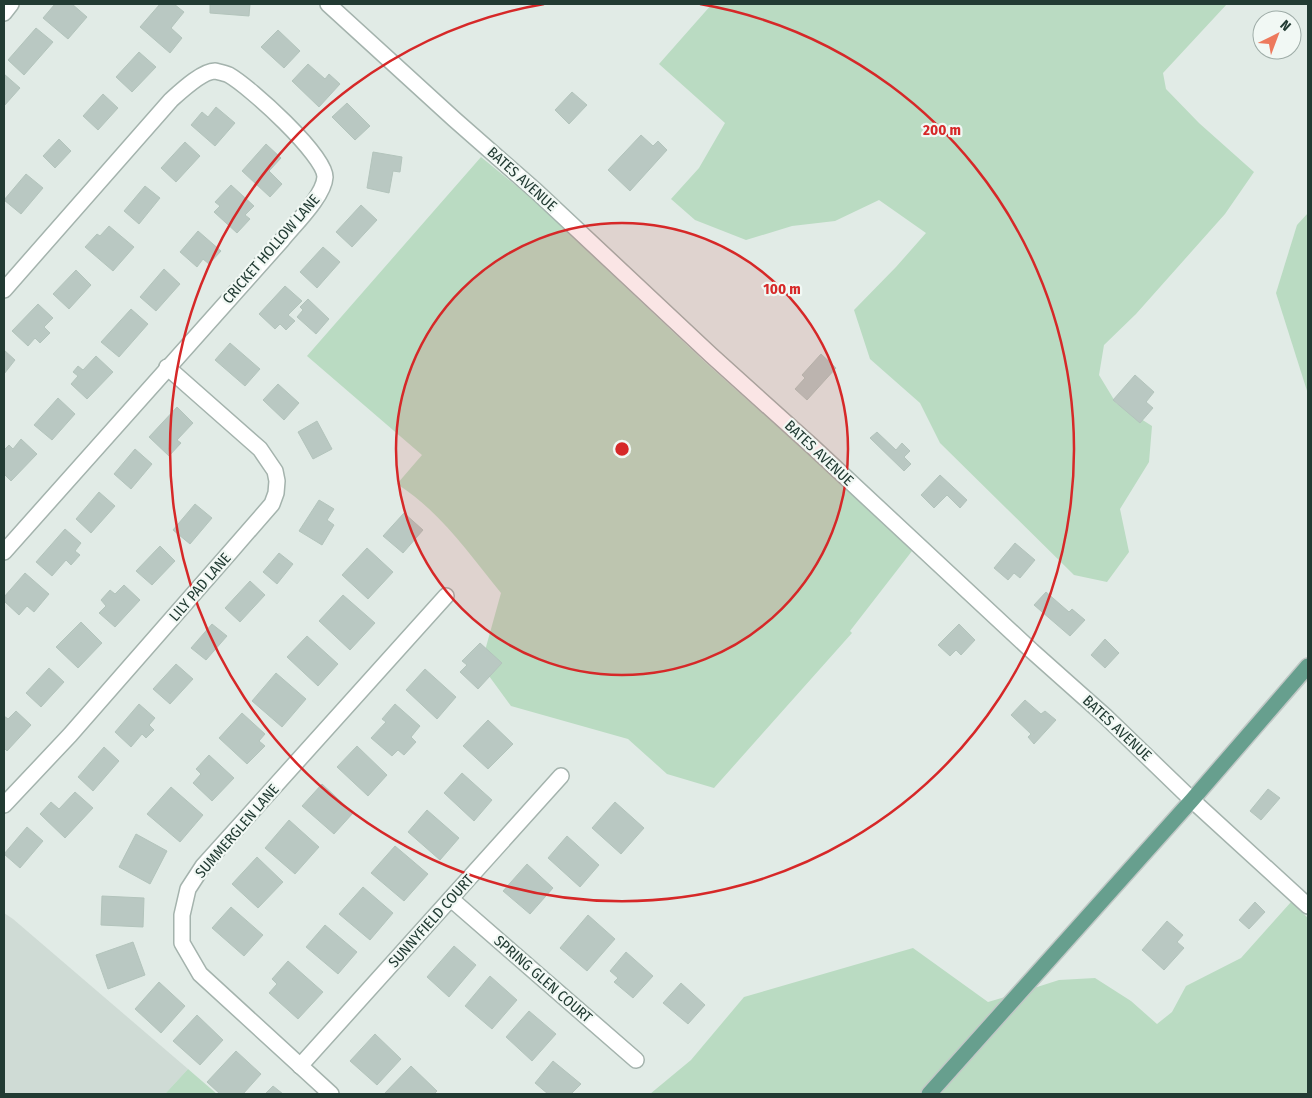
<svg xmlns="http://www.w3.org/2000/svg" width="1312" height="1098" viewBox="0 0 1312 1098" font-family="'Fira Sans Condensed',sans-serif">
  <rect width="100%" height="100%" fill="#e1ebe6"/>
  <!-- built -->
  <polygon fill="#cfdbd5" points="4,913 13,919 188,1069 165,1094 4,1094"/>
  <!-- green -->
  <g fill="#badbc2">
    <polygon points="712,4 1227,4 1163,73 1166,89 1199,123 1254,172 1225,214 1136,314 1104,345 1099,375 1116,403 1152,426 1149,462 1120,509 1129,552 1107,582 1074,575 940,443 920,403 870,359 854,310 896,267 926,233 879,200 835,221 792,226 746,240 695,220 671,199 699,168 725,123 659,64"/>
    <path d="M481 157 530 197 705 362 807 453 912 551 850 631 852 633 714 788 667 774 628 739 511 706 481 665 501 593C469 554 440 511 397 484L422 455 307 356Z"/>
    <polygon points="1308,213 1308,394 1276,293 1297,225"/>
    <polygon points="1291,902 1308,918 1308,1094 940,1094 1034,988 1059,980 1095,978 1131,1001 1157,1024 1172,1012 1186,986 1241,958"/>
    <polygon points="913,948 988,1002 1005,997 919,1094 650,1094 691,1060 744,997"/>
    <polygon points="188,1069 217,1094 165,1094"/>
  </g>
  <!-- building -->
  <g fill="#b9c8c2" stroke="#b3c4bc">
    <polygon points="55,4 72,4 87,17 68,39 43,18"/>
    <polygon points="160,4 174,4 184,12 171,28 182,38 170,53 140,27"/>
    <polygon points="210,4 250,4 249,16 210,13"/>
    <polygon points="36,28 53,42 24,75 8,60"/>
    <polygon points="278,30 300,51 284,68 261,47"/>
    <polygon points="139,52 156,67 132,92 116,77"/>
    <polygon points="308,64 325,79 329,74 340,84 319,107 292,81"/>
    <polygon points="4,74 20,88 4,106"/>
    <polygon points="572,92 587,105 569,124 555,110"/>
    <polygon points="103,94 118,108 98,130 83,116"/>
    <polygon points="347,103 370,126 355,140 332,117"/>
    <polygon points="216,107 235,123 215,146 191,125 202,112 208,117"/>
    <polygon points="641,135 653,146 658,141 667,150 630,191 608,170"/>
    <polygon points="59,139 71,151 55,168 43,156"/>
    <polygon points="185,142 200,156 176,182 161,168"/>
    <polygon points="266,144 281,158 269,171 282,184 270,197 242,171"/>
    <polygon points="373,152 402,157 400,172 393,171 389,193 367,188"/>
    <polygon points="26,174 43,188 21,214 4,200"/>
    <polygon points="231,185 254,206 245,215 250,219 237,233 214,212 220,206 215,202"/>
    <polygon points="145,186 160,198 139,224 124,211"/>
    <polygon points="361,205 377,220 352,247 336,232"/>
    <polygon points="109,226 134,247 113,271 85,247 97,234 100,236"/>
    <polygon points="198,231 221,251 209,264 203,259 197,267 180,252"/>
    <polygon points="323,247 340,262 317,288 300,272"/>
    <polygon points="164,269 180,284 156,311 140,297"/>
    <polygon points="76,270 91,285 69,309 53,294"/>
    <polygon points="285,286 302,301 288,315 295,321 286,330 280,324 275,329 259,314"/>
    <polygon points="308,299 329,319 316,334 297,317 303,310 300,307"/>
    <polygon points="38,304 53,318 44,327 50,333 40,343 35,338 28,346 12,331"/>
    <polygon points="131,309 148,324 119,357 101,342"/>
    <polygon points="230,343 260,369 245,386 215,360"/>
    <polygon points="4,350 15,360 4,374"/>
    <polygon points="821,354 836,368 807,400 795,389 805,378 802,375"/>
    <polygon points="96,356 113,372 87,399 71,384 78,376 73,372 78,366 83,370"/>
    <polygon points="1135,375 1154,392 1146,402 1153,408 1140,423 1113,400"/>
    <polygon points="278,384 299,403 284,420 263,400"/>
    <polygon points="58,398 75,414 52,440 34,425"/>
    <polygon points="177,407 193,423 177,440 181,443 169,456 149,437"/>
    <polygon points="317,421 332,449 313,459 298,432"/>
    <polygon points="877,432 896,450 902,443 910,451 904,457 911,464 904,471 870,438"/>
    <polygon points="21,439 37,454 11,481 4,474 4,450 9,445 13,449"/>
    <polygon points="135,449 152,464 131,489 114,474"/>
    <polygon points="940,475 967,500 960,508 947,495 934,508 921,495"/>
    <polygon points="99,492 115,506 91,533 76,519"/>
    <polygon points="319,500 334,509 327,520 334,525 322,545 299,531"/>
    <polygon points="195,504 212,518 190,544 173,530"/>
    <polygon points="404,513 423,530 403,553 383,536"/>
    <polygon points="65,529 81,543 75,551 80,555 71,565 66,560 52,576 36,562"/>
    <polygon points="1015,543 1035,560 1020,578 1014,573 1008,580 994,568"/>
    <polygon points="160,546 175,561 152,585 136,571"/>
    <polygon points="367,548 393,572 368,599 342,575"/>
    <polygon points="279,553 293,564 277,584 263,572"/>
    <polygon points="25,573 49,594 34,612 27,606 19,615 4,601 4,597"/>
    <polygon points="250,581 265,595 240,622 225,608"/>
    <polygon points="124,585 140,600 115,627 99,613 106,606 101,600 110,590 115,594"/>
    <polygon points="1046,592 1069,612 1072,609 1085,620 1070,636 1034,605"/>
    <polygon points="343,595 375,623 350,650 319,621"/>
    <polygon points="81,622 102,643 78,668 56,647"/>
    <polygon points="212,624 227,636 206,660 191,648"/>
    <polygon points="959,624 975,640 961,655 956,650 950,656 938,645"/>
    <polygon points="307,636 338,664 318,686 287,657"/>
    <polygon points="1105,639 1119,653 1105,668 1091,655"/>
    <polygon points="480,643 502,663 478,689 460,672 467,665 462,661"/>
    <polygon points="176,664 193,679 170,704 153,689"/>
    <polygon points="49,668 64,682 41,707 26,693"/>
    <polygon points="425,669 456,697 437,719 406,690"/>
    <polygon points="276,673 306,699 282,727 252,701"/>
    <polygon points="1025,700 1041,714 1045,711 1056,720 1034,744 1028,737 1031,734 1011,715"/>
    <polygon points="139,704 155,718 149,725 154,730 146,738 142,734 131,747 115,732"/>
    <polygon points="395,704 420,726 411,737 416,742 404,755 398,750 392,756 371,738 386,722 382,719"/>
    <polygon points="16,711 31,725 7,751 4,748 4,716 8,719"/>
    <polygon points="242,713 265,734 259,741 265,746 247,764 219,738"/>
    <polygon points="488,720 513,744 488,769 463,746"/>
    <polygon points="357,746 387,775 368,796 337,767"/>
    <polygon points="104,747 119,761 93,791 78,777"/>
    <polygon points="209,755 234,778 212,801 193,783 201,774 196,769"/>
    <polygon points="462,773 492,800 474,821 444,793"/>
    <polygon points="322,784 353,813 334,834 302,806"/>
    <polygon points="171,787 203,815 180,842 147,814"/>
    <polygon points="1268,789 1280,798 1261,820 1250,811"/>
    <polygon points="75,792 93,808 65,838 40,814 51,802 59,809"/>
    <polygon points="615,802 644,828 621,854 592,828"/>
    <polygon points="427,810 459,838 440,860 408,832"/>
    <polygon points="289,820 319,847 295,874 265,848"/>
    <polygon points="27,827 43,841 20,868 4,854"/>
    <polygon points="136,834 167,851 150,884 119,867"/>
    <polygon points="567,836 599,865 580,887 548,858"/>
    <polygon points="395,846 428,874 404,901 371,873"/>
    <polygon points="257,857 283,882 258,908 232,884"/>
    <polygon points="527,864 553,888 530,914 503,891"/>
    <polygon points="363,887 393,913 370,940 339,914"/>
    <polygon points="102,896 144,898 143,927 101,925"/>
    <polygon points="1255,902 1265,912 1249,929 1239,920"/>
    <polygon points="231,907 263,935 244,956 212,928"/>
    <polygon points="588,915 615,939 587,971 560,948"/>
    <polygon points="1167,921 1183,935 1177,942 1184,948 1164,970 1142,950"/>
    <polygon points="325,925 357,952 338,974 306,947"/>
    <polygon points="133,942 145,975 108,989 96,955"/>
    <polygon points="454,946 476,965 449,997 427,977"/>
    <polygon points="626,952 653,976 633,998 614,982 618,978 610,971"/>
    <polygon points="288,961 323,992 298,1019 269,993 277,984 272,979"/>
    <polygon points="490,976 517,1000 492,1029 465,1006"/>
    <polygon points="159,982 185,1006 161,1033 135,1009"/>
    <polygon points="681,983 705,1005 688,1024 663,1003"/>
    <polygon points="529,1011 556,1034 532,1061 506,1037"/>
    <polygon points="197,1015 223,1040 200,1065 173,1041"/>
    <polygon points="375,1034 401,1059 377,1085 350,1061"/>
    <polygon points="236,1051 261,1074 243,1094 220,1094 207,1082"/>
    <polygon points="553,1061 581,1084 571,1094 548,1094 535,1083"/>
    <polygon points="411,1066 437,1091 434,1094 384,1094"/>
    <polygon points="273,1086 283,1094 265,1094"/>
  </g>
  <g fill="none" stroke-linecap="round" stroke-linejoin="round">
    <!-- minor casing -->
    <g stroke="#a4b3ad" stroke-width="18">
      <g id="minor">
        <polyline points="4,13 11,4"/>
        <path d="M4 290 171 100C180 92 202 71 215 71 219 72 225 73 229 75 250 87 325 155 325 177 324 196 294 225 282 240L4 552"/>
        <polyline points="4,805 70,735 232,550 272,504 276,493 277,481 275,471 260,449 167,367"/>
        <polyline points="451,899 636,1060"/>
        <polyline points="300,1066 561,776"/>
        <polyline points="331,1094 200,974 182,943 182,915 188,889 203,866 446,596"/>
      </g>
    </g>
    <!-- tertiary casing -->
    <g stroke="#a4b3ad" stroke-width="18">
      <polyline id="tertiary" points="328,4 454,119 536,191 711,355 813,447 1032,651 1105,716 1192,800 1308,906"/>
    </g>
    <!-- primary casing -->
    <g stroke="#c1c8c6" stroke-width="18">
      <polyline id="primary" points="929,1094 1192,800 1308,666"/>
    </g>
    <!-- minor -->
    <use href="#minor" stroke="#fff" stroke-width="15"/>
    <!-- tertiary -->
    <use href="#tertiary" stroke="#fff" stroke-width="15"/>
    <!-- primary -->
    <use href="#primary" stroke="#679f8e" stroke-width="15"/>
  </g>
  <!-- distance rings -->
  <circle cx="622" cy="449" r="226" fill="#d62828" fill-opacity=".12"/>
  <g fill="none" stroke="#d62828" stroke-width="2.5">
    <circle cx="622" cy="449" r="226"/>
    <path d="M700 4A452 452 0 1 1 544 4"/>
  </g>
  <g text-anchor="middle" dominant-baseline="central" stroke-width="4.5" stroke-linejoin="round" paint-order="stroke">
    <!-- street labels -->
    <g font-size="15" fill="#223b33" stroke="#f1f8f4">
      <text transform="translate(522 179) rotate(42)">BATES AVENUE</text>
      <text transform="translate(271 249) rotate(-49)">CRICKET HOLLOW LANE</text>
      <text transform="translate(819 453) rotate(43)">BATES AVENUE</text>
      <text transform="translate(200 587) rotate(-49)">LILY PAD LANE</text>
      <text transform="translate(1117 728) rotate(43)">BATES AVENUE</text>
      <text transform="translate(237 831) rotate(-49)">SUMMERGLEN LANE</text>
      <text transform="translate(431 921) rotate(-48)">SUNNYFIELD COURT</text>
      <text transform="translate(543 979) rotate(41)">SPRING GLEN COURT</text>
    </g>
  </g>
  <circle cx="622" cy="449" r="8" fill="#d62828" stroke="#f1f8f4" stroke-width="2.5"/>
  <g font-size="15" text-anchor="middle" font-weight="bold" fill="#d62828" stroke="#f1f8f4" stroke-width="4.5" stroke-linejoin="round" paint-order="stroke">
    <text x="942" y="135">200 m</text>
    <text x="782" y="294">100 m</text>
  </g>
  <!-- border -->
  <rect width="1312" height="1098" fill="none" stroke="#223b33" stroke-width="10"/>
  <!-- north arrow -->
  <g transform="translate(1277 35) rotate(42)"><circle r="24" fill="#f1f8f4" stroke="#9eaca7"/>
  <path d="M0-4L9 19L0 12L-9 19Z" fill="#ed795c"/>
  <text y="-8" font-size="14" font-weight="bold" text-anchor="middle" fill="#223b33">N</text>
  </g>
</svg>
